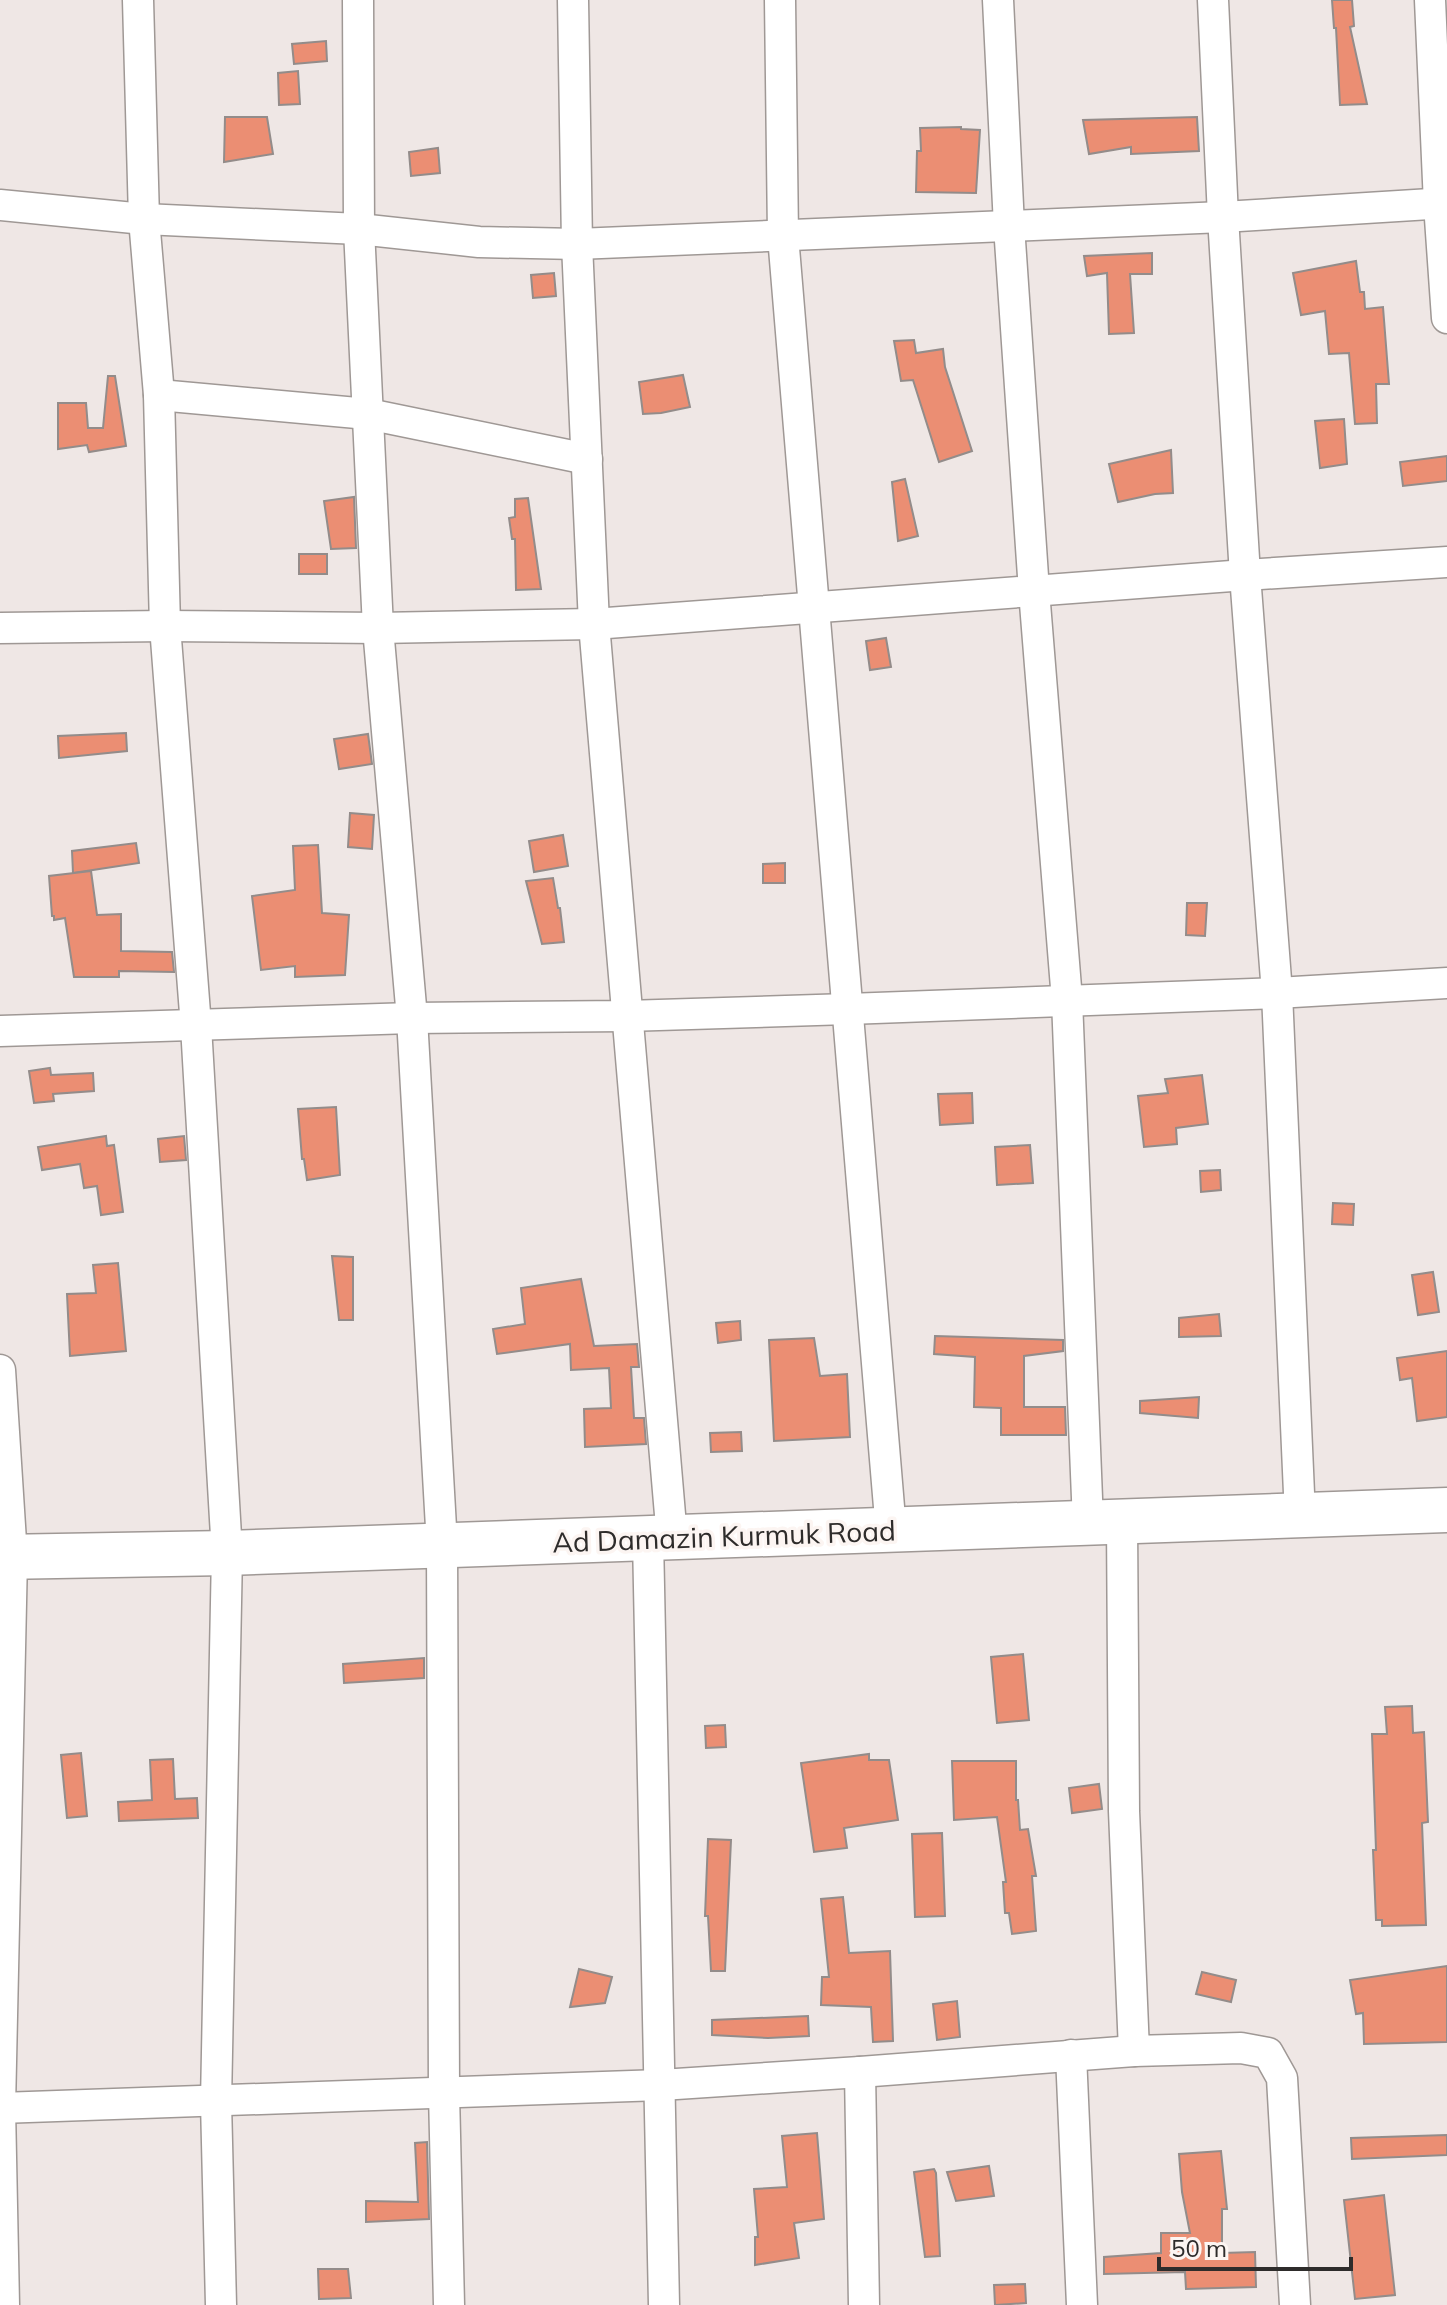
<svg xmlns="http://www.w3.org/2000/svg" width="1447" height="2305" viewBox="0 0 1447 2305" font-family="Mulish,sans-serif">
  <rect width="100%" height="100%" fill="#efe7e5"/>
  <!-- building -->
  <g fill="#eb8e73" stroke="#938c8a" stroke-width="2">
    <polygon points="1332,0 1352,0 1354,26 1350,27 1367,104 1340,105 1336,28 1334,28"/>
    <polygon points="326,41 327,61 294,64 292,44"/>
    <polygon points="298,71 300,104 279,105 278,73"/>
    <polygon points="225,117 267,117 273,154 224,162"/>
    <polygon points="1197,117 1199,151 1131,154 1131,147 1089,154 1083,120"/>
    <polygon points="961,127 961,129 980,130 976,193 916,192 917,151 921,151 920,128"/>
    <polygon points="438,148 440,173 411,176 409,152"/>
    <polygon points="1152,253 1152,274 1130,274 1134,333 1109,334 1107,273 1087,276 1084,256"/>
    <polygon points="1356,261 1360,292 1364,292 1365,309 1383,307 1389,384 1376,384 1377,423 1355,424 1349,353 1329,354 1325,311 1301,315 1293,273"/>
    <polygon points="554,273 556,296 533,298 531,275"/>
    <polygon points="914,340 916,353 943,349 945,367 972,451 939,462 913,380 901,381 894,341"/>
    <polygon points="683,375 690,407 661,413 643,414 639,382"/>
    <polygon points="108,376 115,376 126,446 89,452 87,445 58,449 58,403 86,403 88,428 103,428"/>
    <polygon points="1344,419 1347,464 1320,468 1315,421"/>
    <polygon points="1171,450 1173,493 1155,494 1118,502 1109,464"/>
    <polygon points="1447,456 1447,481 1403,486 1400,462"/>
    <polygon points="905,479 918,536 898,541 892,482"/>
    <polygon points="354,497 356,548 331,549 324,501"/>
    <polygon points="528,498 541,589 516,590 515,539 512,539 509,518 515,517 515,499"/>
    <rect x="299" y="554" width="28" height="20"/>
    <polygon points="886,638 891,667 870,670 866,641"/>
    <polygon points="126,733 127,751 59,758 58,736"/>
    <polygon points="368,734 372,764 339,769 334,739"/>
    <polygon points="350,813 374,815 372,849 348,847"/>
    <polygon points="563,835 568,866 534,872 529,841"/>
    <polygon points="136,843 139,863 73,873 72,851"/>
    <polygon points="318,845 322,913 349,915 345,975 295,977 295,966 261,970 252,896 295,890 293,846"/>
    <polygon points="785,863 785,883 763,883 763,864"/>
    <polygon points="91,871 97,915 121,914 121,951 172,952 174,972 119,971 119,977 74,977 65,918 54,920 54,916 52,916 49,876"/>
    <polygon points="553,878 558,908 560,908 564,942 542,944 526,881"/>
    <polygon points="1187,903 1207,903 1205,936 1186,935"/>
    <polygon points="50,1068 51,1075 93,1073 94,1091 53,1094 54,1101 34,1103 29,1071"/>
    <polygon points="1202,1075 1208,1124 1176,1128 1177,1144 1144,1147 1138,1096 1168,1093 1165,1079"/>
    <polygon points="972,1093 973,1123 940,1125 938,1094"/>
    <polygon points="336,1107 340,1175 307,1180 304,1159 302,1159 298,1109"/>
    <polygon points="106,1136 107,1146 114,1145 123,1212 101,1215 97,1186 84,1188 80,1164 42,1170 38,1147"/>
    <polygon points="184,1136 186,1160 160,1162 158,1139"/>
    <polygon points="1030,1145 1033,1183 997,1185 995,1147"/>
    <polygon points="1220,1170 1221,1190 1201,1192 1200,1171"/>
    <polygon points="1333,1203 1354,1204 1353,1225 1332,1224"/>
    <polygon points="332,1256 353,1257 353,1320 339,1320"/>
    <polygon points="118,1263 126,1351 70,1356 67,1294 96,1293 93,1265"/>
    <polygon points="1433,1272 1439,1312 1418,1315 1412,1275"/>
    <polygon points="581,1279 594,1346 637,1344 639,1367 631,1367 634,1418 644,1418 646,1444 585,1447 584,1409 611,1408 609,1368 571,1370 570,1344 497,1354 493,1329 525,1324 521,1288"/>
    <polygon points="1219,1314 1221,1336 1179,1337 1179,1318"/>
    <polygon points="740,1321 741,1340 718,1343 716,1323"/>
    <polygon points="935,1336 1063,1340 1063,1351 1024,1356 1024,1407 1065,1407 1066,1435 1001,1435 1001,1408 974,1407 975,1357 934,1354"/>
    <polygon points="814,1338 820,1376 847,1374 850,1437 774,1441 769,1340"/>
    <polygon points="1447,1351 1447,1417 1417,1421 1412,1378 1400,1380 1397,1358"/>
    <polygon points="1199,1397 1198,1418 1140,1413 1140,1401"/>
    <polygon points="741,1432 742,1451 711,1452 710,1433"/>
    <polygon points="1023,1654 1029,1720 997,1723 991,1657"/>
    <polygon points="424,1658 424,1678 344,1683 343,1664"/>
    <polygon points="1412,1706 1413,1733 1424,1732 1428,1822 1422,1823 1426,1925 1382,1926 1382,1920 1376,1920 1373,1850 1376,1850 1372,1734 1387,1734 1385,1707"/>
    <polygon points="725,1725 726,1747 706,1748 705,1726"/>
    <polygon points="81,1753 87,1816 67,1818 61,1755"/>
    <polygon points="869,1754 869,1760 889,1760 898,1820 844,1828 847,1848 814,1852 801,1763"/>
    <polygon points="173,1759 175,1799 197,1798 198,1818 119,1821 118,1802 152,1800 150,1760"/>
    <polygon points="952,1761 1016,1761 1016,1800 1018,1800 1020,1830 1028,1829 1036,1876 1032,1876 1036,1931 1012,1934 1009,1913 1005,1913 1003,1882 1006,1882 997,1817 954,1820"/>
    <polygon points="1099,1784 1102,1809 1072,1813 1069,1788"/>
    <polygon points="942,1833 945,1916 915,1917 912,1834"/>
    <polygon points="708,1839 731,1840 725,1971 711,1971 708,1916 705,1916"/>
    <polygon points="843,1897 849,1953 890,1951 893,2041 873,2042 871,2007 821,2005 822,1977 829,1977 821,1899"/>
    <polygon points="1447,1966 1447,2042 1364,2044 1363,2013 1356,2014 1350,1980"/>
    <polygon points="579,1969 612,1977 605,2003 570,2007"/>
    <polygon points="1202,1972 1236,1980 1231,2002 1196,1994"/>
    <polygon points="957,2001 960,2037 937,2040 933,2004"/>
    <polygon points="808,2016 809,2036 768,2038 712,2035 712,2020"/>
    <polygon points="817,2133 824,2219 794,2223 799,2258 755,2265 755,2237 758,2237 754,2189 787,2187 782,2136"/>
    <polygon points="1447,2135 1447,2155 1352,2159 1351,2138"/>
    <polygon points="427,2142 429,2219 366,2222 366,2201 418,2202 415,2143"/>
    <polygon points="1221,2151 1227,2209 1222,2209 1222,2253 1255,2252 1256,2287 1186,2289 1185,2272 1104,2274 1104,2257 1161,2253 1161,2233 1190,2233 1182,2192 1179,2154"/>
    <polygon points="989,2166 994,2196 956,2201 947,2172"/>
    <polygon points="934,2169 936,2173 940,2256 925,2257 914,2172"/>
    <polygon points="1384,2195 1395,2295 1355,2299 1344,2200"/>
    <polygon points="318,2269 348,2269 351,2298 319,2299"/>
    <polygon points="1025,2284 1026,2303 995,2305 994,2285"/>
  </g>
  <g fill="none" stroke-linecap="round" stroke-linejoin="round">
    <!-- minor casing -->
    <g stroke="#9f9895" stroke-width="33">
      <g id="minor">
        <polyline points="138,0 144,219 159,395 165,626 196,1026 227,1553 216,2102 221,2305"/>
        <polyline points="358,0 359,229 378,628 412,1018 442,1545 444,2093 449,2305"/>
        <polyline points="573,0 577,244 594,624 672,1538"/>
        <polyline points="780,0 783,236 891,1531"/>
        <polyline points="998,0 1009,226 1034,591 1067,1000 1088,1523"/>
        <polyline points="1213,0 1223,217 1245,575 1277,993 1300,1516"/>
        <polyline points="1430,0 1439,204 1447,318"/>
        <polyline points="0,205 144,219 359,229 479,242 577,244 1223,217 1447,203"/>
        <polyline points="159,395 368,414 587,459"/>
        <polyline points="0,628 165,626 378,628 594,624 1245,575 1447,562"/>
        <polyline points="0,1031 412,1018 626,1016 848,1009 1277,993 1447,983"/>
        <polyline points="0,1370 12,1557 0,2108 4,2305"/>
        <polyline points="1122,1522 1124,1811 1134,2051 1241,2048 1268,2053 1282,2078 1295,2305"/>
        <polyline points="648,1539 664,2305"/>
        <polyline points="1071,2055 1082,2305"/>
        <polyline points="860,2072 864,2305"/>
        <polyline points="0,2108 661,2085 860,2072 1134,2051"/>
      </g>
    </g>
    <!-- trunk casing -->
    <g stroke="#9f9895" stroke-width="47">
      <polyline id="trunk" points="0,1557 227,1553 1447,1510"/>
    </g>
    <!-- minor -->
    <use href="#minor" stroke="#fff" stroke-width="30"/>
    <!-- trunk -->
    <use href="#trunk" stroke="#fff" stroke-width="44"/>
  </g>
  <g text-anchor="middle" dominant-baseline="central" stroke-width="7" stroke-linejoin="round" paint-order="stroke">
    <!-- street labels -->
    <g font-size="28" fill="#2e2c2b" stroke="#fcf5f2">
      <text transform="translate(724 1536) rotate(-2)">Ad Damazin Kurmuk Road</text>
    </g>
  </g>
  <!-- scale -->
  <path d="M1159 2257v12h192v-12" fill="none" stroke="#2e2c2b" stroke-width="4"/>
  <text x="1171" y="2257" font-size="24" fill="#2e2c2b" stroke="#fcf5f2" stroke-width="6" paint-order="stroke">50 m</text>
</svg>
